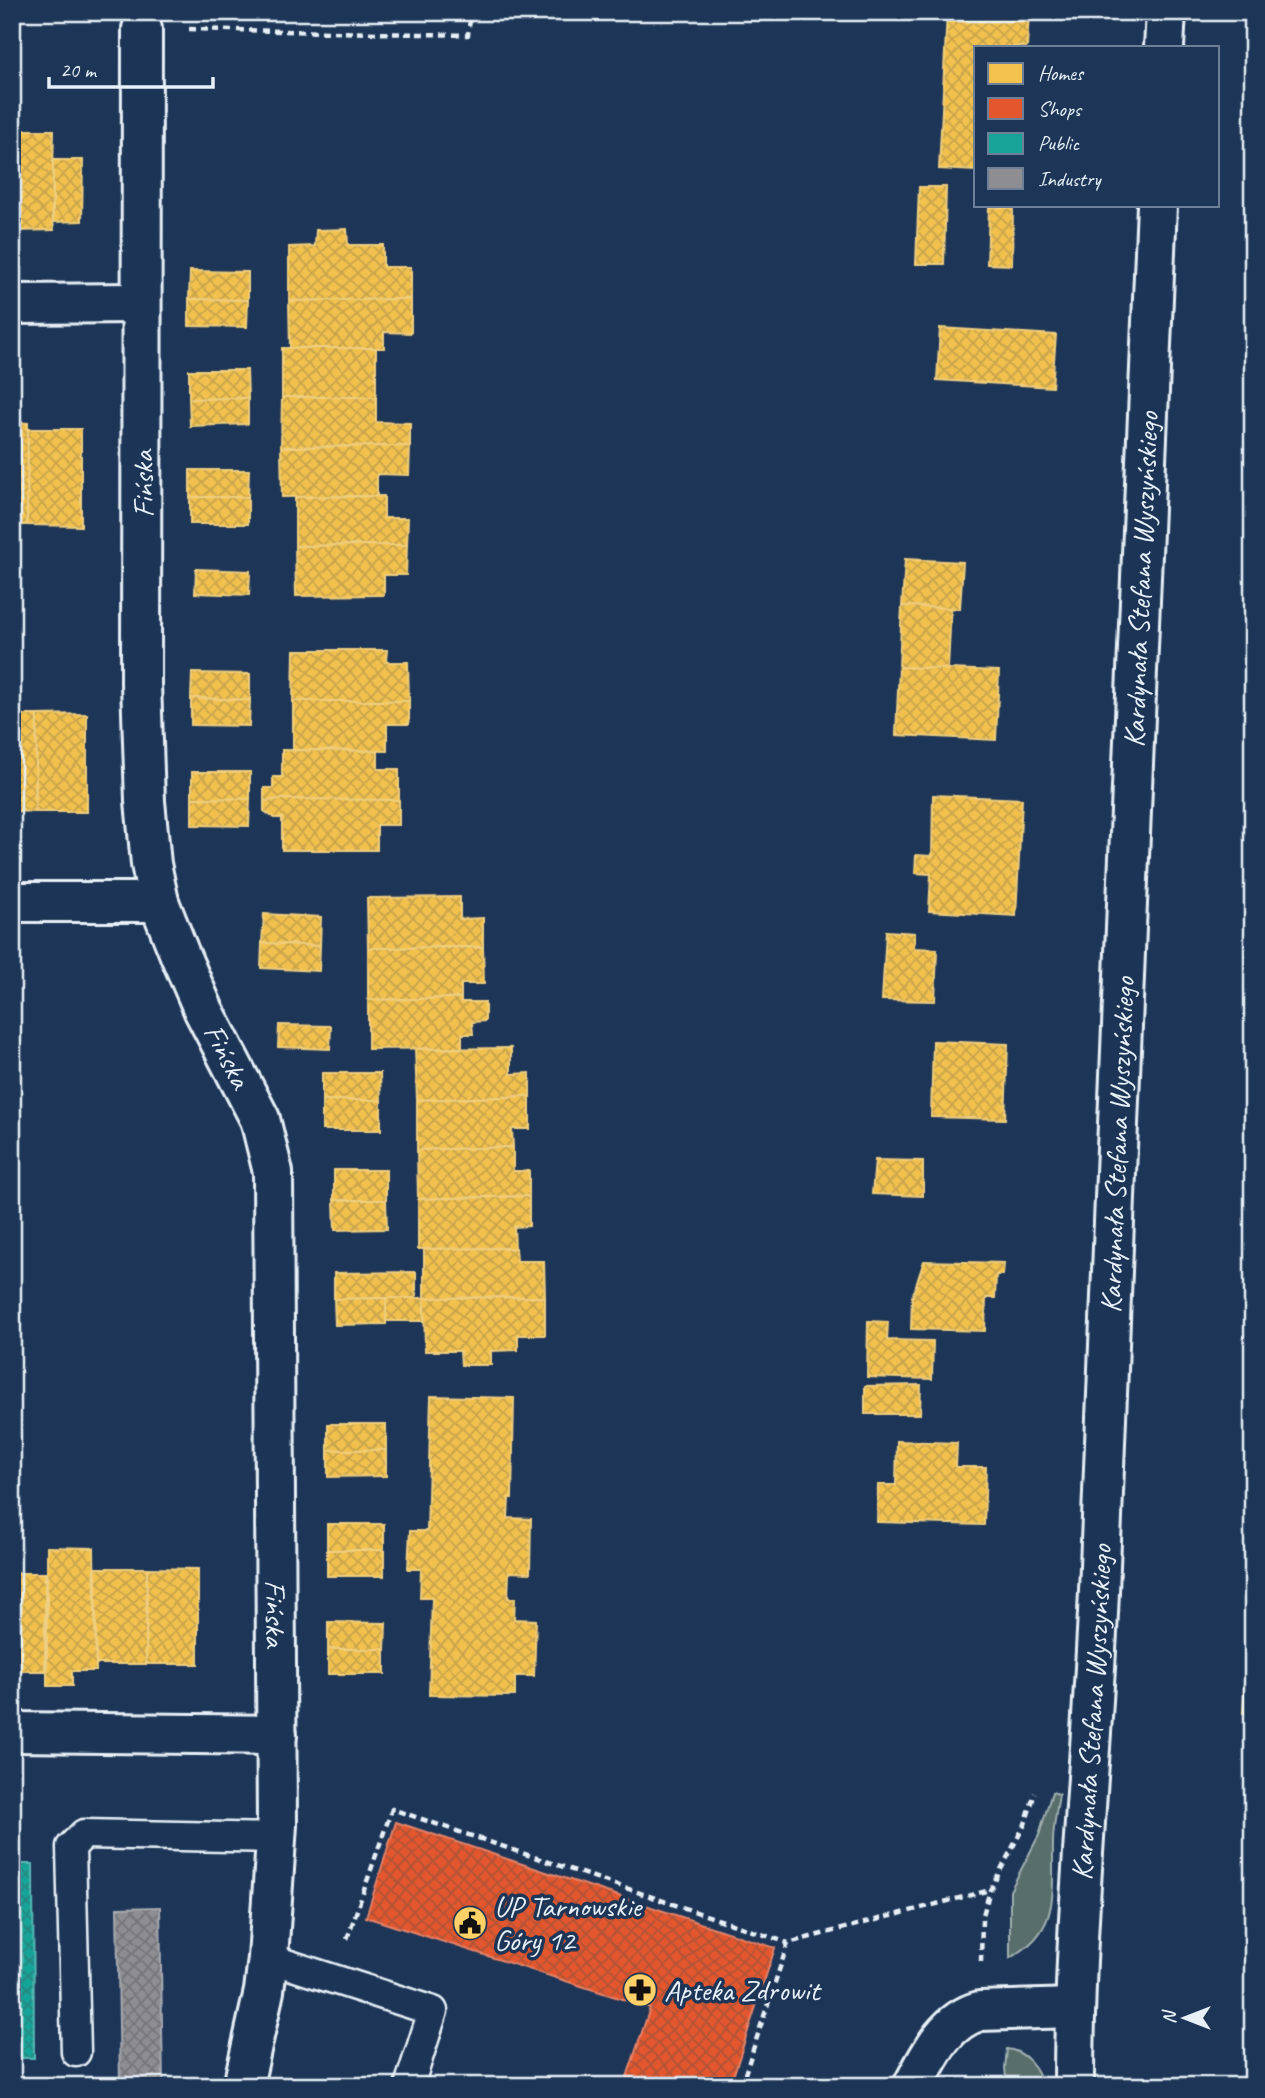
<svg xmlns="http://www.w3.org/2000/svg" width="1265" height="2098" viewBox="0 0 1265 2098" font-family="Caveat,sans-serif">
  <defs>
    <pattern id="homes-cross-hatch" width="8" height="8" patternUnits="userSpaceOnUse" patternTransform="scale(1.75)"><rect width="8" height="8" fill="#f2c14e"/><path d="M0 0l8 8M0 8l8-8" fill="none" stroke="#c7a34d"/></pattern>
    <pattern id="shops-cross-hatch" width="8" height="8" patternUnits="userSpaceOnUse" patternTransform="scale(1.75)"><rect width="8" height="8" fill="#e4572e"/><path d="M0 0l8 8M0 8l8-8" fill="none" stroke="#ad5238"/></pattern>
    <pattern id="public-cross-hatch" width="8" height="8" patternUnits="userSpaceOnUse" patternTransform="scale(1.75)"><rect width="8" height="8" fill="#17a398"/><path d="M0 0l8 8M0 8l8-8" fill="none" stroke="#258881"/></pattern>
    <pattern id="industry-cross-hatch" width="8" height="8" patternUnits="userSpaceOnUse" patternTransform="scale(1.75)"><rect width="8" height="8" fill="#8d8d92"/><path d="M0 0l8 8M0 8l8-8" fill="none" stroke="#747579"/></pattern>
  </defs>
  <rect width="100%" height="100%" fill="#1d3557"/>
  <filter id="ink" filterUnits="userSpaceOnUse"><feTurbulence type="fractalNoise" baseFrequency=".0143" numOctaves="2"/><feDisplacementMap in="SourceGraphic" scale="14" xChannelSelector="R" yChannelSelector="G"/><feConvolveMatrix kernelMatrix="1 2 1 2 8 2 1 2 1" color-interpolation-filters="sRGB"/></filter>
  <g filter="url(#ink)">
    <!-- green -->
    <g fill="#586e6a" stroke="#a0b0b1" stroke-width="2">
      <path d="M1052 1792 1059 1794C1057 1810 1053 1826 1053 1843 1052 1893 1061 1930 1010 1958V1891L1039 1835Z"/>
      <path d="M1007 2049C1026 2051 1039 2069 1043 2086H1007L1005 2068Z"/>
    </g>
    <!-- homes -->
    <g fill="url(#homes-cross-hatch)" stroke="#efcf81" stroke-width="2">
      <polygon points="947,12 1029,12 1027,47 976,47 976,171 939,169"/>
      <polygon points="12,130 54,130 52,210 54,230 15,231 15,249 12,249"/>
      <polygon points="53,160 83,160 82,221 53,222"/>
      <polygon points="919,187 946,187 944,264 916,264"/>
      <polygon points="989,207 1013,208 1012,265 987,264"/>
      <polygon points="347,229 348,245 383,245 383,267 411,267 411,299 289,301 289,247 315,246 316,230"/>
      <polygon points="190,271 248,272 248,300 189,299"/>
      <polygon points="189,299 248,300 247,327 189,326"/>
      <polygon points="411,299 411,333 384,332 384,348 290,348 289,301"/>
      <polygon points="940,328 1056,335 1052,387 937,380"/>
      <rect x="282" y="348" width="94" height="49"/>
      <polygon points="189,370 247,370 248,398 189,399"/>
      <polygon points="282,397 376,397 376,422 410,423 410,446 281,447"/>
      <polygon points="248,398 248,424 190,426 189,399"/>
      <polygon points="12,422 28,423 27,525 12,525"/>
      <polygon points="28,429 81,429 81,526 27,525"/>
      <polygon points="410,446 409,475 377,474 377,496 282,497 281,447"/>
      <polygon points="190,470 249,470 248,497 190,497"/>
      <polygon points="384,496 384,518 408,518 407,545 295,546 295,497"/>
      <rect x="190" y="497" width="58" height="27"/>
      <polygon points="384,545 407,545 406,575 384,575 384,595 296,596 295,546"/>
      <polygon points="905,559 963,562 960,609 902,606"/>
      <polygon points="196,569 250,571 249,595 195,593"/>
      <polygon points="902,606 951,608 948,669 899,667"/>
      <polygon points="294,650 387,650 386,662 408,662 409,701 293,701"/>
      <polygon points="899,667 999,671 996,740 896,735"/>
      <polygon points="192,673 250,674 250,700 191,698"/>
      <polygon points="191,698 250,700 249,726 191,725"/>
      <polygon points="293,701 409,701 409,724 387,724 387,751 293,750"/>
      <polygon points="87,714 87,812 35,812 37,715"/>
      <polygon points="12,715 37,715 35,812 12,811"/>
      <polygon points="282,750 378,751 378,769 399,769 399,800 264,801 264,788 273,788 273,777 282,777"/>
      <polygon points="192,772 250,772 250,799 192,798"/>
      <polygon points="933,795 1022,799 1016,916 929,911 931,874 915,873 916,855 932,856"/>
      <polygon points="192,798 250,799 249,826 192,825"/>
      <polygon points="282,799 399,800 399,825 377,825 377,850 282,850 282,818 274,818 264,811 264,801"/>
      <polygon points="460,897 460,919 483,918 483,947 368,948 367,898"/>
      <polygon points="264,914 321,917 320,946 262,943"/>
      <polygon points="886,931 915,933 914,948 937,949 935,1001 882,1000"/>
      <polygon points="262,943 320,946 319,971 261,968"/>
      <polygon points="483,947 484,984 461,984 461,998 368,1000 368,948"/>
      <polygon points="461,998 461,1002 485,1002 485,1021 472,1022 473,1034 462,1034 462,1048 368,1049 368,1000"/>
      <polygon points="279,1025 331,1026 330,1049 278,1047"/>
      <polygon points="933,1041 1008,1044 1005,1119 931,1117"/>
      <polygon points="511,1048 511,1074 530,1073 530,1096 417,1100 415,1049"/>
      <polygon points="322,1073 380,1073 381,1100 322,1100"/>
      <polygon points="530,1096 530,1129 512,1129 513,1147 417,1150 417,1100"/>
      <rect x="322" y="1100" width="59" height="30"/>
      <polygon points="513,1147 513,1171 529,1171 529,1196 418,1199 417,1150"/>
      <polygon points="875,1160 923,1161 923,1196 872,1194"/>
      <rect x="334" y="1170" width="52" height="30"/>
      <polygon points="529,1196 529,1226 514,1227 515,1248 418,1249 418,1199"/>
      <polygon points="334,1200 386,1200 387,1229 335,1230"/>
      <polygon points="516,1248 517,1261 544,1261 545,1297 424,1298 424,1249"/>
      <polygon points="924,1261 1004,1263 1003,1275 996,1275 995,1298 986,1298 985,1331 911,1329 912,1297"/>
      <polygon points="416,1272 416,1298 334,1299 334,1273"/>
      <polygon points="545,1297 545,1335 518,1335 518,1350 491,1351 491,1365 461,1365 460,1351 425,1351 424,1298"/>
      <polygon points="386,1298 386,1324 335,1325 334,1299"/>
      <rect x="386" y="1298" width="38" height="23"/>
      <polygon points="868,1321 888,1322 887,1340 933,1341 932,1379 867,1377"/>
      <polygon points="921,1385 920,1414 865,1414 865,1386"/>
      <polygon points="431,1396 514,1398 512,1498 509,1498 508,1518 531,1519 530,1573 509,1572 508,1598 515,1598 514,1619 536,1620 534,1676 515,1676 515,1696 429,1695 432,1598 420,1598 421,1569 408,1569 410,1531 427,1531"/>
      <polygon points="1251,1403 1253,1403 1253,1488 1248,1488"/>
      <rect x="328" y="1424" width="58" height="26"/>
      <polygon points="897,1441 957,1443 956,1467 986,1467 984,1525 877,1522 878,1485 896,1485"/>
      <polygon points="328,1450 386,1450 386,1476 328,1477"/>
      <rect x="327" y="1524" width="57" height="26"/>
      <polygon points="47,1547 94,1548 96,1671 72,1671 72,1686 47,1686"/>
      <rect x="327" y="1550" width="57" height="26"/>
      <polygon points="96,1568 147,1568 146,1664 96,1664"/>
      <polygon points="147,1568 198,1569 198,1664 146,1664"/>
      <rect x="12" y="1573" width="33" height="98"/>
      <polygon points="328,1622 386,1623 385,1649 328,1649"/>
      <polygon points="1248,1633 1253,1634 1253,1714 1243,1713"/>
      <rect x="328" y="1649" width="57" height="25"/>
    </g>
    <!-- shops -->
    <polygon fill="url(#shops-cross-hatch)" stroke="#e5856b" stroke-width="2" points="396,1822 775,1948 730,2086 624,2086 650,2008 366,1917"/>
    <!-- public -->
    <polygon fill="url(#public-cross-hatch)" stroke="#56bab5" stroke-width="2" points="12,1864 33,1864 34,2058 12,2058"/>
    <!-- industry -->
    <polygon fill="url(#industry-cross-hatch)" stroke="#a8abb1" stroke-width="2" points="160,1907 163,2086 120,2086 117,1908"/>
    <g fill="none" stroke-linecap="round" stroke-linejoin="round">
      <!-- service casing -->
      <g stroke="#e8f1f8" stroke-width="33">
        <g id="service">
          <polyline points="268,1958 433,2011 409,2086"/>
          <polyline points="76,2052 71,1847 84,1834 276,1838"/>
        </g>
      </g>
      <!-- minor casing -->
      <g stroke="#e8f1f8" stroke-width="44">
        <g id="minor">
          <path id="s1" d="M142 29 141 683 145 801 151 864 159 902 180 955 204 1011 260 1119 273 1172 277 1825 268 1958 264 1991 243 2086"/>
          <polyline points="12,304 140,303"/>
          <polyline points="12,902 159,902"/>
          <polyline points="12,1732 277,1735"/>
        </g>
      </g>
      <!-- tertiary casing -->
      <g stroke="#e8f1f8" stroke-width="44">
        <g id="tertiary">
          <polyline points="1164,47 1166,12"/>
          <path d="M913 2086C929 2056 945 2020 980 2011L1074 2008"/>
          <path id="s2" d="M1074 2086C1074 1912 1094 1739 1100 1566 1118 1112 1137 659 1157 205"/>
        </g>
      </g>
      <!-- path -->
      <g stroke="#e8f1f8" stroke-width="4.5" stroke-dasharray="7 5" stroke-linecap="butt">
        <polyline points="189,29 468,35 471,12"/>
        <polyline points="347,1939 392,1809 788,1943"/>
        <polyline points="981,1962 982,1919 990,1890 1025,1824 1035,1793"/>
        <polyline points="741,2086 788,1943 990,1890"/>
      </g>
      <!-- service -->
      <use href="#service" stroke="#1d3557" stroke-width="28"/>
      <!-- minor -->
      <use href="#minor" stroke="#1d3557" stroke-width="38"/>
      <!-- tertiary -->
      <use href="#tertiary" stroke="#1d3557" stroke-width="38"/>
    </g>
  </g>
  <!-- icons -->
  <defs>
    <g id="civic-disc" transform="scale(1.75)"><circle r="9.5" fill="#ffd166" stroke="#1d3557"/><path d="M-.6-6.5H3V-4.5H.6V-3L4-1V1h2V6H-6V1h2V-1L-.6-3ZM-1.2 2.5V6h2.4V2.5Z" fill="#111"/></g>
    <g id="pharmacy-disc" transform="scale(1.75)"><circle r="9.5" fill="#ffd166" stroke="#1d3557"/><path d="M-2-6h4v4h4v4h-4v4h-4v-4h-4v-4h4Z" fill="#111"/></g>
  </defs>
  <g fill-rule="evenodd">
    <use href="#civic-disc" x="470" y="1923"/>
    <use href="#pharmacy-disc" x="640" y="1990"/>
  </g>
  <g text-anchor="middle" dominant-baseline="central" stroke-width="7" stroke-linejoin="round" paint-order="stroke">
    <!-- street labels -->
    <g font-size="30" fill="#e8f1f8" stroke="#1d3557">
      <text transform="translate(143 484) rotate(-91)">Fińska</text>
      <text stroke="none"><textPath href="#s2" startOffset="1508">Kardynała Stefana Wyszyńskiego</textPath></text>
      <text stroke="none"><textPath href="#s1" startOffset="1043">Fińska</textPath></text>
      <text stroke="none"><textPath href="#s2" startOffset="942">Kardynała Stefana Wyszyńskiego</textPath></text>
      <text stroke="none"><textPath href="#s1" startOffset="1610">Fińska</textPath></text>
      <text stroke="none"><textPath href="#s2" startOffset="374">Kardynała Stefana Wyszyńskiego</textPath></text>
    </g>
    <!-- poi labels -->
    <g font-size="30" fill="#e8f1f8" stroke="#1d3557" text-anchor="start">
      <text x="494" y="1906">UP Tarnowskie<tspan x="494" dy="34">Góry 12</tspan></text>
      <text x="664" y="1990">Apteka Zdrowit</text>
    </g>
  </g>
  <!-- margin -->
  <rect width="1265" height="2098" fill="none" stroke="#1d3557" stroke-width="42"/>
  <rect x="21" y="21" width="1223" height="2056" fill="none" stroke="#e8f1f8" stroke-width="2.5" filter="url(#ink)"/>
  <!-- legend -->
  <rect x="974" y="46" width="245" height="161" fill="#1d3557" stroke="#6e8097" stroke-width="2"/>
  <rect x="988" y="63" width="35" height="21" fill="#f2c14e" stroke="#6e8097" stroke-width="2"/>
  <text x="1038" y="80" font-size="21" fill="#e8f1f8">Homes</text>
  <rect x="988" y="98" width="35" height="21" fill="#e4572e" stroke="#6e8097" stroke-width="2"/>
  <text x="1038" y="116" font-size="21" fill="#e8f1f8">Shops</text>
  <rect x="988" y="133" width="35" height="21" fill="#17a398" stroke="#6e8097" stroke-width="2"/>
  <text x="1038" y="150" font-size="21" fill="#e8f1f8">Public</text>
  <rect x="988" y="168" width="35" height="21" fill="#8d8d92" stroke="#6e8097" stroke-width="2"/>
  <text x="1038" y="186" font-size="21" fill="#e8f1f8">Industry</text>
  <!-- north arrow -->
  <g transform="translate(1185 2018) rotate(270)" stroke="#1d3557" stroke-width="5" paint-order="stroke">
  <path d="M0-5L12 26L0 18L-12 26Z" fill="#e8f1f8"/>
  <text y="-10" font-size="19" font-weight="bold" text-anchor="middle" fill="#e8f1f8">N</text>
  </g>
  <!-- scale -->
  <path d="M49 77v10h164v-10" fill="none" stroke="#e8f1f8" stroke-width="3.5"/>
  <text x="60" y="77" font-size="21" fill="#e8f1f8" stroke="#1d3557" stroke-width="5" paint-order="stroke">20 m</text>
</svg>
